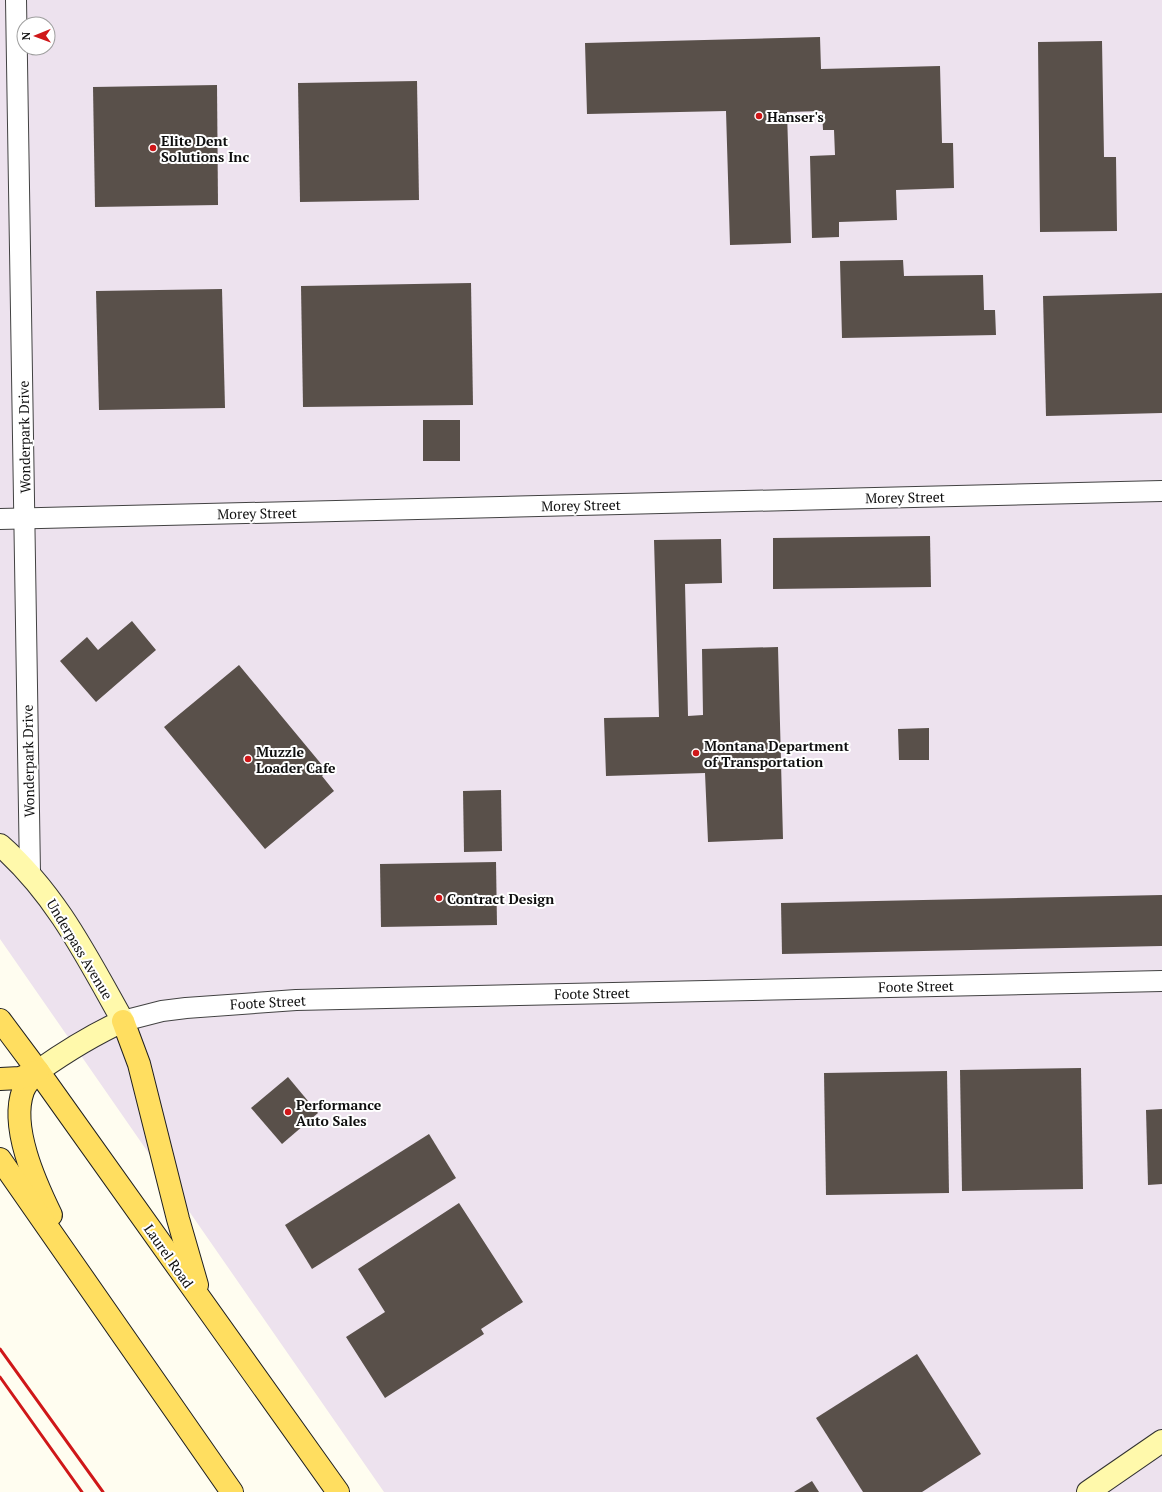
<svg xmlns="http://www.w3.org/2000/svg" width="1162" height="1492" viewBox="0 0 1162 1492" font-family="'PT Serif',serif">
  <rect width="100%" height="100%" fill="#fffdf0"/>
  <!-- industrial -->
  <path fill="#ede2ee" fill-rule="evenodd" d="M0 0H1162V1492H384L0 939ZM24 24H48V48H24Z"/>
  <!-- building -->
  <g fill="#59504a">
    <polygon points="820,37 821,69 940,66 942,143 953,143 954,188 896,190 897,220 839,222 839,237 812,238 810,156 835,155 834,130 823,130 822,111 787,112 791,243 730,245 726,111 587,114 585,43"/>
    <polygon points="1102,41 1104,157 1116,157 1117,231 1040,232 1038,42"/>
    <polygon points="417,81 419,200 300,202 298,83"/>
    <polygon points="217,85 218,205 95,207 93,87"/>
    <polygon points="903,260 904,276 983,275 984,310 995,310 996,335 842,338 840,261"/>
    <polygon points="471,283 473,405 303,407 301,286"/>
    <polygon points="222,289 225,408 99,410 96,291"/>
    <polygon points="1162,293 1162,413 1046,416 1043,296"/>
    <rect x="423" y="420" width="37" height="41"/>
    <polygon points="930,536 931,587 773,589 773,538"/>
    <polygon points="721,539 722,583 685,584 688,716 703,715 702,649 778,647 783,839 708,842 705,773 606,776 604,718 659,717 654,540"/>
    <polygon points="132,621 156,650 96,702 60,661 87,637 98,650"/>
    <polygon points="239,665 327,771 322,776 334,791 265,849 164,727"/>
    <polygon points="929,728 929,760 899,760 898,729"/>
    <polygon points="501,790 502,851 464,852 463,791"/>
    <polygon points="496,862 497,925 381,927 380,864"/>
    <polygon points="1162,895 1162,946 782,954 781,903"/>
    <polygon points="1081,1068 1083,1189 962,1191 960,1070"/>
    <polygon points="947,1071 949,1193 826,1195 824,1073"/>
    <polygon points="288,1077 318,1113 282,1144 251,1108"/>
    <polygon points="1162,1109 1162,1184 1148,1185 1146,1110"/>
    <polygon points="429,1134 456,1178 312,1269 285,1225"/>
    <polygon points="459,1203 523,1302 481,1329 484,1334 385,1398 346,1337 385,1312 358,1269"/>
    <polygon points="917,1354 981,1454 922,1492 863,1492 816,1418"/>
    <polygon points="812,1481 819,1492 794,1492"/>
  </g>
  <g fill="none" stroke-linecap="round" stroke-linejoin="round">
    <!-- street casing -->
    <g stroke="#424242" stroke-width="22">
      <g id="street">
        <polyline points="16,0 30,873"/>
        <polyline points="0,519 1162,491"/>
        <polyline points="123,1021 162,1011 186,1008 296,1000 1162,981"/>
      </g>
    </g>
    <!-- secondary casing -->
    <g stroke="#313131" stroke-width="24">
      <g id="secondary">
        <path d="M0 845C56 894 87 957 123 1021 92 1035 65 1052 38 1071"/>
        <polyline points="1088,1492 1162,1441"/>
      </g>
    </g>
    <!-- primary casing -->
    <g stroke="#202020" stroke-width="24">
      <g id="primary">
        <polyline points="0,1020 38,1071 338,1492"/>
        <polyline points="123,1021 139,1064 178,1219 197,1285"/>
        <path d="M38 1071C32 1077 26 1083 23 1091 10 1127 35 1182 51 1215"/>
        <polyline points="0,1079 20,1078 38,1071"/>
        <polyline points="0,1159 232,1492"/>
      </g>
    </g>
    <!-- street -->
    <use href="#street" stroke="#fff" stroke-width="20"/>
    <!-- secondary -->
    <use href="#secondary" stroke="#fff9ab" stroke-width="22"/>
    <!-- primary -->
    <use href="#primary" stroke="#ffde60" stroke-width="22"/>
    <!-- rail -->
    <g stroke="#cf1719" stroke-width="3">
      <polyline points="0,1349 103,1492"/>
      <polyline points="0,1377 82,1492"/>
    </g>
  </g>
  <!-- markers -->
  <g fill="#cf1719" stroke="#fff" stroke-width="1.5">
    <circle cx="759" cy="116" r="4"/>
    <circle cx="153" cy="148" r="4"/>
    <circle cx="696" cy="753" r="4"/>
    <circle cx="248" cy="759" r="4"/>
    <circle cx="439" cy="898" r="4"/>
    <circle cx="288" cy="1112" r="4"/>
  </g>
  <g text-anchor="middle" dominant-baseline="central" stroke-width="4" stroke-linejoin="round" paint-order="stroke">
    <!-- poi labels -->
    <g font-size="14" font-weight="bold" fill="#0f0f0f" stroke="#fff" text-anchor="start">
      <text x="767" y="116">Hanser's</text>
      <text x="161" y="140">Elite Dent<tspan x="161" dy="16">Solutions Inc</tspan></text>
      <text x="704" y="745">Montana Department<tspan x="704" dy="16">of Transportation</tspan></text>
      <text x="256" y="751">Muzzle<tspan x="256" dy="16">Loader Cafe</tspan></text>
      <text x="447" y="898">Contract Design</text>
      <text x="296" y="1104">Performance<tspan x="296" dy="16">Auto Sales</tspan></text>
    </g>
    <!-- street labels -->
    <g font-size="14" fill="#0f0f0f" stroke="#fff">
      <text transform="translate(24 437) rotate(-91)">Wonderpark Drive</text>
      <text transform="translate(905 497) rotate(-1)">Morey Street</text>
      <text transform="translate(581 505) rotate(-1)">Morey Street</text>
      <text transform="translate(257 513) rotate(-1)">Morey Street</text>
      <text transform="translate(28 761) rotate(-91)">Wonderpark Drive</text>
      <text transform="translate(80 949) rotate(59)">Underpass Avenue</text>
      <text transform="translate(916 986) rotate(-1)">Foote Street</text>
      <text transform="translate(592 993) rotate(-1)">Foote Street</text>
      <text transform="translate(268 1002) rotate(-3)">Foote Street</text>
      <text transform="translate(169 1256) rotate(55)">Laurel Road</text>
    </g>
  </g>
  <!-- north arrow -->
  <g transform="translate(36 36) rotate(269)"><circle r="19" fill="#ffffff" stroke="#9f9f9f"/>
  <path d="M0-3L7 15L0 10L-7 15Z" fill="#cf1719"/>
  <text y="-6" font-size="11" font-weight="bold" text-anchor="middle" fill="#0f0f0f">N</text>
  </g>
</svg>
